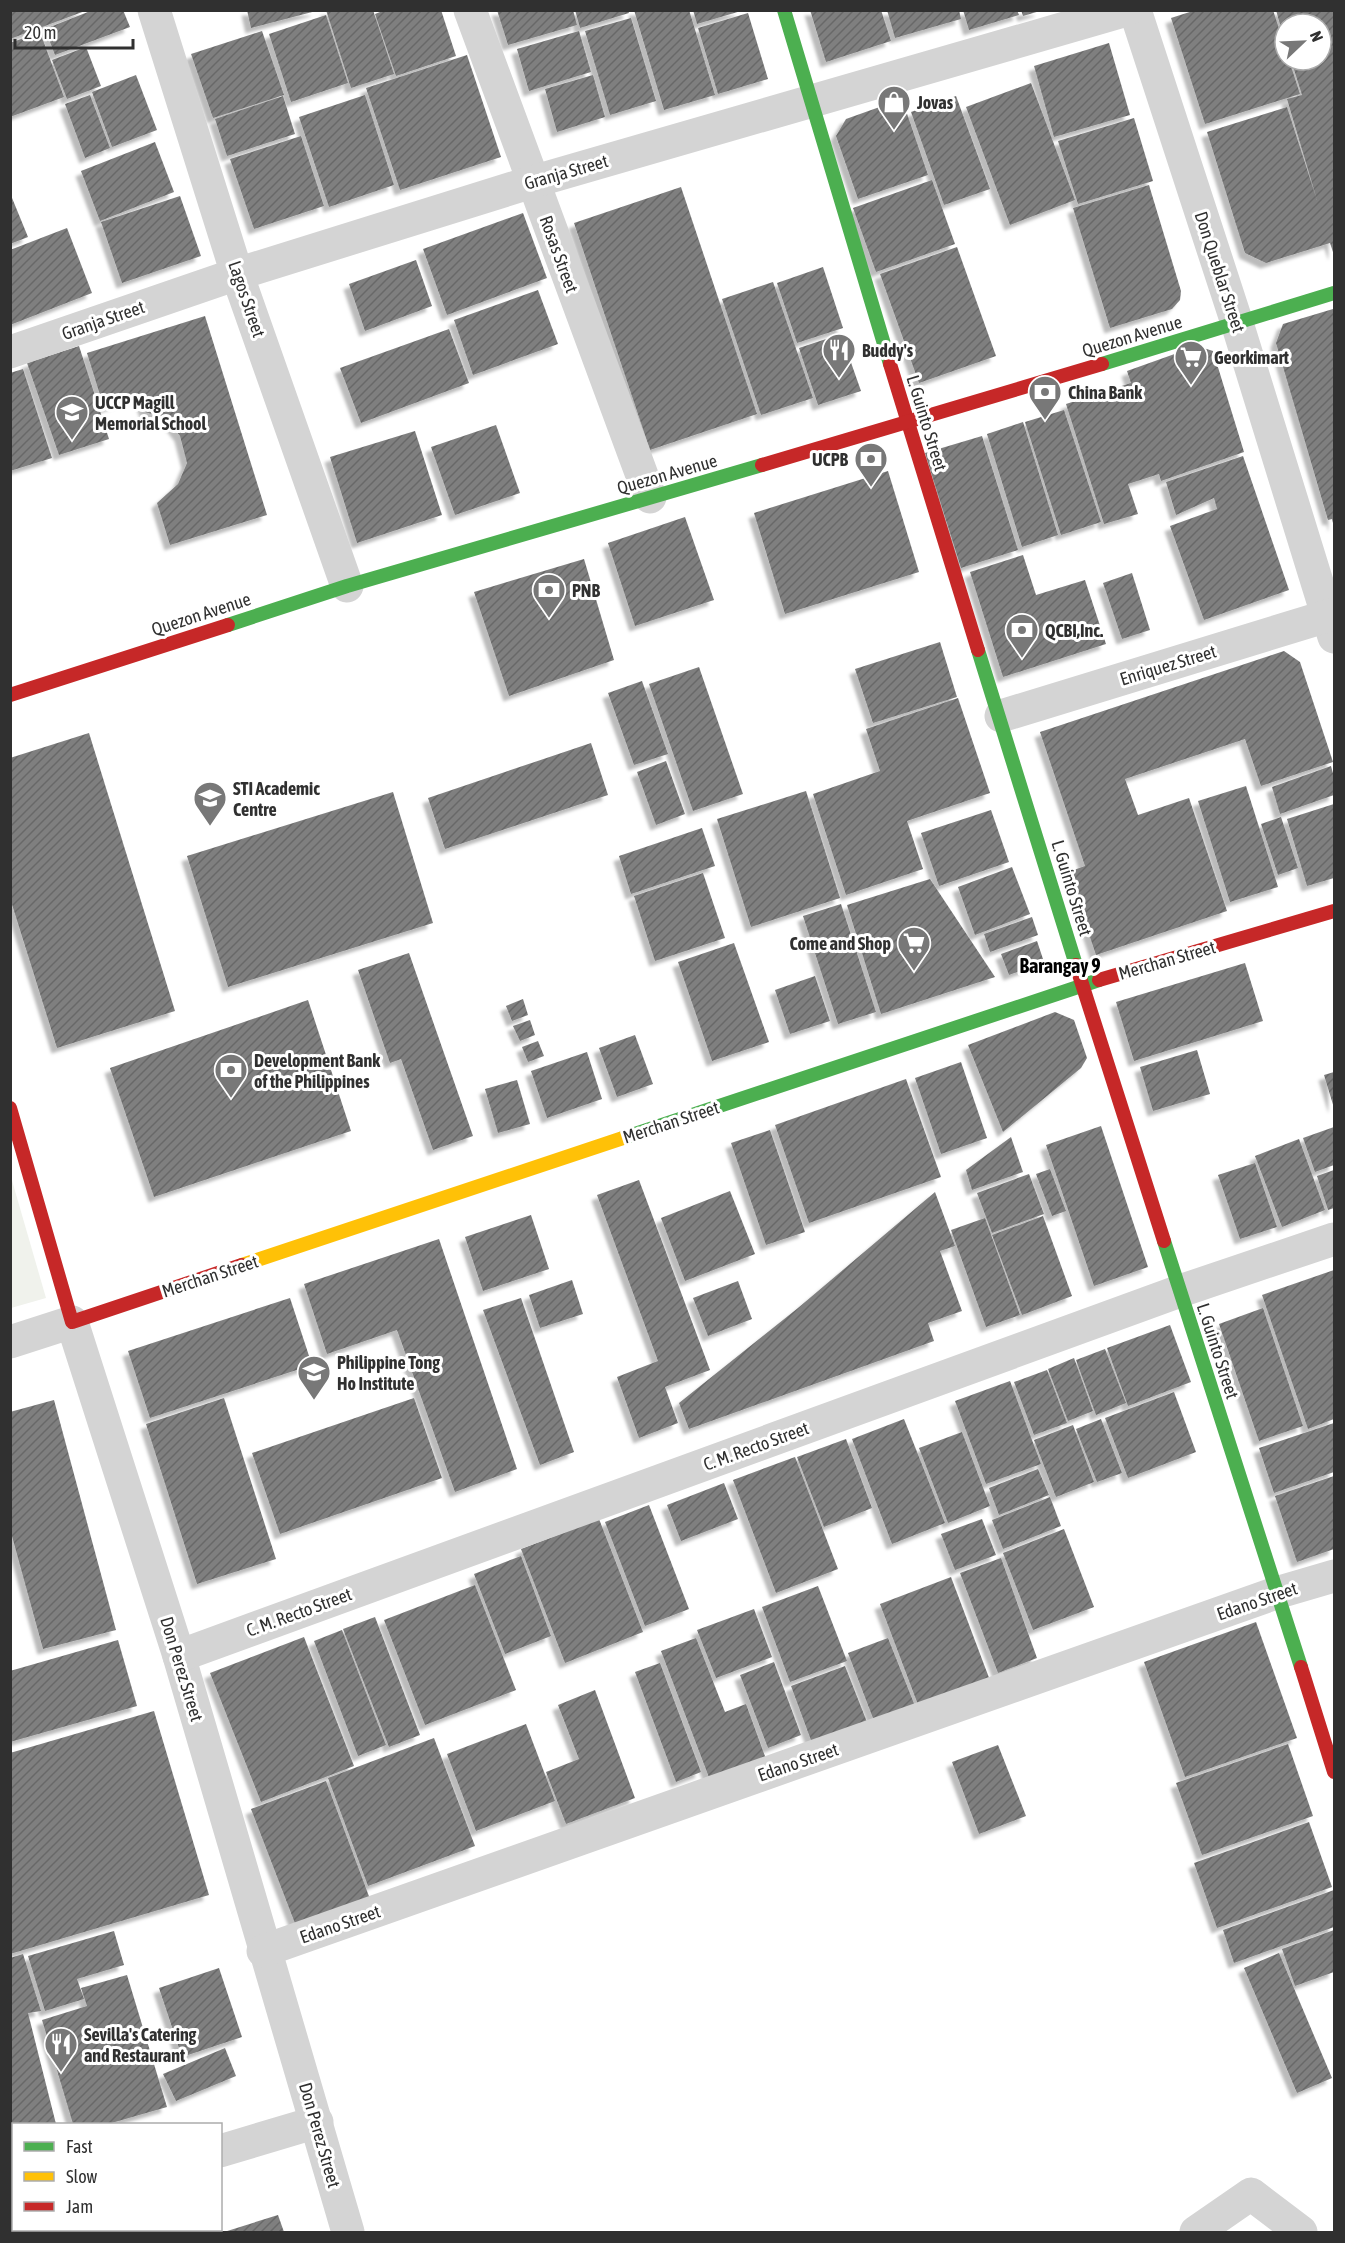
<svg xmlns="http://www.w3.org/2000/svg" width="1345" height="2243" viewBox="0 0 1345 2243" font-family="'Asap Condensed',sans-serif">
  <defs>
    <pattern id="building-hatch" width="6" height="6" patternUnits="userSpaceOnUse" patternTransform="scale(1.5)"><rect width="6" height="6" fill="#7f7f7f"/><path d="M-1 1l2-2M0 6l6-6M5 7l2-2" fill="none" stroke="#686868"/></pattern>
    <filter id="shadow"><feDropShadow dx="-5.5" dy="5.5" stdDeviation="1.5" flood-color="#0004"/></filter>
  </defs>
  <rect width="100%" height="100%" fill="#fff"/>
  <!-- green -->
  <polygon fill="#f0f2ec" points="11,1177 46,1298 11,1308 10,1308"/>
  <!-- building -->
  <g fill="url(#building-hatch)" filter="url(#shadow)">
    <polygon points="10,10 85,10 85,11 10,39"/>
    <polygon points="93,10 123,10 130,27 55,55 45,29"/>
    <polygon points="247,10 316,10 316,11 251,28"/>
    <polygon points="326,10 373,10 394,74 351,88"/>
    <polygon points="385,10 441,10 456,56 396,76 375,14"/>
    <polygon points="497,10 573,10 577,25 508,45"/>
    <polygon points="575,10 628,10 629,13 580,28"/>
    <polygon points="634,10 689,10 715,95 664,110"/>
    <polygon points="693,10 741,10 741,11 697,24"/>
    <polygon points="810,10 881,10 891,41 826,62"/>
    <polygon points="887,10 959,10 961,19 895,38"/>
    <polygon points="963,10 1017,10 1019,15 969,30"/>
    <polygon points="1021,10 1040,10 1040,11 1023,16"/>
    <polygon points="1196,10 1273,10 1285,47 1285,60 1289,60 1300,94 1205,124 1171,18"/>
    <polygon points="1276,10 1334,10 1334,255 1330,243 1266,263 1245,253 1207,132 1287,107 1317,200 1287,99 1302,95 1291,60 1321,60 1321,24 1285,24 1284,39"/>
    <polygon points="748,13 768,79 718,94 698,28"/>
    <polygon points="326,15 348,83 291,102 269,34"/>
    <polygon points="631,18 656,101 610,115 585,31"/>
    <polygon points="262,31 284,95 213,118 191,54"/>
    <polygon points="579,31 591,72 529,91 517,49"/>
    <polygon points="40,32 64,97 10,117 10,43"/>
    <polygon points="1109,43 1130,115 1054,137 1034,66"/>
    <polygon points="86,47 101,86 67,99 52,60"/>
    <polygon points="467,55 501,157 400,190 366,88"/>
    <polygon points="136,75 157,130 112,147 92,92"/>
    <polygon points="593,75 605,117 557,132 545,89"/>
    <polygon points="1031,83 1075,200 1010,225 966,107"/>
    <polygon points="90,95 110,148 85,158 65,104"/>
    <polygon points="365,95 394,185 329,207 299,117"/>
    <polygon points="283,96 295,134 227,156 215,119"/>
    <polygon points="956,96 990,189 944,205 911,112"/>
    <polygon points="902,99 928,175 858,199 836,136 846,119"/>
    <polygon points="1134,118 1153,181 1078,204 1058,141"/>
    <polygon points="301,136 324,206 254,229 230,159"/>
    <polygon points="155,142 174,192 100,221 81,171"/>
    <polygon points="932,180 955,244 876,272 853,208"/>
    <polygon points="1149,185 1181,291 1180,300 1172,309 1110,328 1073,208"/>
    <polygon points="681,187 757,414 650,450 574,223"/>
    <polygon points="10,193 28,237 10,244"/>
    <polygon points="180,196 201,256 122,283 101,222"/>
    <polygon points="523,213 547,278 447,315 423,249"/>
    <polygon points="67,228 92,293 10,325 10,250"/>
    <polygon points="957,247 996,356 919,383 880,274"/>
    <polygon points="416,260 432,306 365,331 349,284"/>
    <polygon points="823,267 843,328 797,343 777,283"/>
    <polygon points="773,282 813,398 761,415 722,299"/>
    <polygon points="538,290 558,344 473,375 454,320"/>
    <polygon points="1333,309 1334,314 1334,527 1332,519 1328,520 1276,343 1283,324"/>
    <polygon points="205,316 267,515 170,545 157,503 178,484 187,463 180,436 167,419 145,412 140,397 104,408 87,353"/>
    <polygon points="449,329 469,383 361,423 340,368"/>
    <polygon points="841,334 861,391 818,405 799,348"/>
    <polygon points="79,346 109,439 59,455 27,363"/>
    <polygon points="1197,346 1213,351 1244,452 1161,481 1159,474 1128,484 1138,514 1104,524 1066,404 1131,383 1127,371"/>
    <polygon points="23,369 52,458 10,471 10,373"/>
    <polygon points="1064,410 1101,522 1061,535 1025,422"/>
    <polygon points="1023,422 1058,535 1022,547 987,434"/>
    <polygon points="496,425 520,493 455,515 431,447"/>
    <polygon points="415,431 442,515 357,543 330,457"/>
    <polygon points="982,436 1018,550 961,568 925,453"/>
    <polygon points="1243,456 1289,590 1204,620 1170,526 1217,509 1214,498 1176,515 1166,482"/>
    <polygon points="888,471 919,572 785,614 754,513"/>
    <polygon points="685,517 714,600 635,626 608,543"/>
    <polygon points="1023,555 1036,595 1085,580 1106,644 1003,677 970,572"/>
    <polygon points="584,559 614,660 509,696 474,592"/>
    <polygon points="1132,573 1150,630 1122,639 1103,583"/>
    <polygon points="940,642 957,697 873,723 855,669"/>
    <polygon points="1284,651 1300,662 1333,762 1261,786 1245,739 1125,779 1138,815 1189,798 1227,911 1096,955 1068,872 1085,866 1040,732"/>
    <polygon points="699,667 743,794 693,811 649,684"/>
    <polygon points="642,681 668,754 634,765 608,693"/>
    <polygon points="958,698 990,793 907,821 923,869 846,895 813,794 880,771 866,729"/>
    <polygon points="89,733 175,1011 57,1048 10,898 10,758"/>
    <polygon points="591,743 608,795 445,849 428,798"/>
    <polygon points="666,761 685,814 656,825 637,772"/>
    <polygon points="1331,766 1334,777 1334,795 1280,814 1272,787"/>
    <polygon points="1246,786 1278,887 1230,902 1198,801"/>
    <polygon points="806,791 840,898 751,927 717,819"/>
    <polygon points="393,792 433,923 228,987 187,856"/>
    <polygon points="1334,804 1334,878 1307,886 1287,819"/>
    <polygon points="991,810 1009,862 939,886 921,833"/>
    <polygon points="1281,817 1298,868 1278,875 1261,824"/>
    <polygon points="702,828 715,866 631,894 619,856"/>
    <polygon points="1012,867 1030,914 975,935 958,887"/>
    <polygon points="703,873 725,938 655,961 634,896"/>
    <polygon points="930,879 995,977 881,1014 847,905"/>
    <polygon points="841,904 876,1012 838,1024 803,916"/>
    <polygon points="1032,917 1038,935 990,952 984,934"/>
    <polygon points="1037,941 1044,962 1009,975 1001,954"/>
    <polygon points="734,943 769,1042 712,1061 678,962"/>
    <polygon points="409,953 473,1136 433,1150 401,1059 390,1063 358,970"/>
    <polygon points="1245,963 1263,1021 1134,1061 1116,1002"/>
    <polygon points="815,976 830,1021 790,1034 775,990"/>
    <polygon points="523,999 528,1015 512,1021 506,1006"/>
    <polygon points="308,1000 351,1131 154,1197 110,1068"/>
    <polygon points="1055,1012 1074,1020 1087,1058 1081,1068 1003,1132 968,1045"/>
    <polygon points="530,1020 535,1035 520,1041 513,1026"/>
    <polygon points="635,1035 653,1084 617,1097 599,1048"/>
    <polygon points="538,1041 544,1056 528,1062 522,1047"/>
    <polygon points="1197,1050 1210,1094 1153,1111 1140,1067"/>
    <polygon points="587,1052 602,1099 547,1118 531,1071"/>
    <polygon points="961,1062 987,1138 941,1154 915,1078"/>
    <polygon points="1334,1072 1334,1108 1324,1075"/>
    <polygon points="906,1079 941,1177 809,1223 775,1125"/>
    <polygon points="517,1080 530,1124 498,1133 485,1089"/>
    <polygon points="1101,1126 1148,1267 1094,1286 1046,1145"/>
    <polygon points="1334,1127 1334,1165 1315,1172 1303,1138"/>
    <polygon points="770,1130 805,1232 766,1245 731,1143"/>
    <polygon points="1011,1137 1023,1172 972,1190 966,1170"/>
    <polygon points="1299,1139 1325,1210 1282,1227 1255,1156"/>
    <polygon points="1255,1163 1277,1227 1240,1239 1218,1175"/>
    <polygon points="1050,1169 1066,1211 1052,1216 1036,1174"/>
    <polygon points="1334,1170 1334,1208 1328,1210 1317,1176"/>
    <polygon points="1029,1174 1044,1214 992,1233 977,1193"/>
    <polygon points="639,1180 710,1370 665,1387 678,1423 639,1438 617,1377 658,1361 597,1195"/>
    <polygon points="730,1191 755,1254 685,1281 661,1218"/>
    <polygon points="935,1192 955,1246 940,1251 962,1311 928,1323 934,1341 689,1429 679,1403 798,1308"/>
    <polygon points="531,1215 549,1269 483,1291 465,1237"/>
    <polygon points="1043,1216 1072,1296 1022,1315 992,1235"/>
    <polygon points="985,1218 1020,1315 986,1327 951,1230"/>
    <polygon points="439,1239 517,1469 455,1492 397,1330 327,1354 304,1284"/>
    <polygon points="1334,1270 1334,1419 1308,1429 1262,1295"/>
    <polygon points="572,1280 583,1314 540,1328 529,1295"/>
    <polygon points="738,1281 752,1319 708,1336 693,1298"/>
    <polygon points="290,1298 312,1365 150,1418 128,1351"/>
    <polygon points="521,1298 574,1452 540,1465 483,1310"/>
    <polygon points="1263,1308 1303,1426 1259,1441 1219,1324"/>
    <polygon points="1170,1325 1191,1382 1128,1406 1107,1348"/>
    <polygon points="1105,1349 1126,1403 1096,1415 1076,1360"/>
    <polygon points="1074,1358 1093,1411 1068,1421 1048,1369"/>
    <polygon points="1047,1370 1067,1423 1034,1435 1014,1382"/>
    <polygon points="1010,1381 1041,1464 986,1484 955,1401"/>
    <polygon points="1174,1392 1196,1452 1128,1478 1105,1418"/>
    <polygon points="224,1398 276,1559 197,1584 146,1424"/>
    <polygon points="414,1398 442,1478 280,1534 252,1453"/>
    <polygon points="54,1400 116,1630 43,1649 10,1529 10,1412"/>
    <polygon points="904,1419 945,1523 892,1544 852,1439"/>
    <polygon points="1101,1419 1122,1473 1097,1482 1076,1429"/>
    <polygon points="1334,1423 1334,1472 1274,1493 1259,1448"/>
    <polygon points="1073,1425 1094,1482 1056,1497 1034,1440"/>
    <polygon points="962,1432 990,1506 948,1523 919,1448"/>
    <polygon points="846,1439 872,1508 824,1527 797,1457"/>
    <polygon points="795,1457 838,1569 776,1593 733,1480"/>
    <polygon points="1038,1469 1049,1495 999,1515 989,1488"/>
    <polygon points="1334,1476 1334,1549 1297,1562 1275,1496"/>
    <polygon points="724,1483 738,1519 681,1541 667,1505"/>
    <polygon points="1050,1497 1061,1526 1003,1549 992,1520"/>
    <polygon points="649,1505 689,1609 645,1626 605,1522"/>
    <polygon points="599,1519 643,1632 565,1663 521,1549"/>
    <polygon points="982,1519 996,1555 955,1570 941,1534"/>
    <polygon points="1064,1529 1094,1607 1033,1630 1003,1553"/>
    <polygon points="521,1556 551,1636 505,1654 474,1574"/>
    <polygon points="1001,1558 1037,1658 998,1673 960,1573"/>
    <polygon points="951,1577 991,1683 920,1710 880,1604"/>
    <polygon points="475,1585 516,1690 425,1725 384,1620"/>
    <polygon points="818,1586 847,1661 790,1682 762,1607"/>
    <polygon points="754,1609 772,1657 716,1678 697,1630"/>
    <polygon points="375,1617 420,1735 389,1747 343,1629"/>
    <polygon points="1256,1622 1297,1738 1185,1777 1144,1662"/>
    <polygon points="342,1630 386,1745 358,1756 314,1641"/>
    <polygon points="304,1637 354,1766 261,1802 210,1673"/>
    <polygon points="696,1638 725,1712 746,1704 766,1759 710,1780 661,1651"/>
    <polygon points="888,1638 917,1711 876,1726 848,1653"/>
    <polygon points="118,1640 137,1706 10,1742 10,1671"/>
    <polygon points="774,1662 801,1735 768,1748 740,1675"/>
    <polygon points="660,1663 701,1772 676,1782 635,1672"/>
    <polygon points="845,1666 867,1722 812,1743 791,1686"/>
    <polygon points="595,1690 635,1798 566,1824 546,1772 579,1759 558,1705"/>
    <polygon points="154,1711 209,1895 10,1954 10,1753"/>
    <polygon points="526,1724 555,1801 476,1831 447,1754"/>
    <polygon points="434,1738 475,1846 368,1886 328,1778"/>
    <polygon points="1288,1744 1313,1816 1202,1855 1176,1783"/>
    <polygon points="998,1745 1026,1816 979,1834 952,1762"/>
    <polygon points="326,1781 370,1899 296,1926 251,1809"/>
    <polygon points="1309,1822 1332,1887 1217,1928 1194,1863"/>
    <polygon points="1334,1890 1334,1927 1234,1963 1223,1930"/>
    <polygon points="1334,1930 1334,1972 1295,1986 1282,1949"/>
    <polygon points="114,1931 124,1965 77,1979 84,1999 45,2011 28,1956"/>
    <polygon points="1279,1953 1332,2078 1297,2093 1244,1968"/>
    <polygon points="23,1954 41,2011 28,2013 56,2124 14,2124 14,2162 10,2163 10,1958"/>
    <polygon points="219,1968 242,2037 182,2057 159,1988"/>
    <polygon points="127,1975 167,2107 108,2124 73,2124 42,2020 87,2006 81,1988"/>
    <polygon points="225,2048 236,2076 176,2101 163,2074"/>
    <polygon points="278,2215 284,2232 224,2232"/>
  </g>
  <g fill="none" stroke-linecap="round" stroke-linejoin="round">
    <!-- street -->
    <g stroke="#d4d4d4" stroke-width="33">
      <polyline points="154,10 237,274 347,586"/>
      <polyline points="470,10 650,497"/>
      <polyline points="1135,10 1237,323 1334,637"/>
      <polyline points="10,352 237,274 532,182 1127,10"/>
      <polyline points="1001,716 1334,614"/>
      <polyline points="10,1342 72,1322 179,1656 348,2232"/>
      <polyline points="179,1656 1180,1291 1334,1239"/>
      <polyline points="263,1951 1276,1593 1334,1576"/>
      <polyline points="220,2151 317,2122"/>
      <polyline points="10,2215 14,2214"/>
      <polyline points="1196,2232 1251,2194 1301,2232"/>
    </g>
    <!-- fast -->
    <g stroke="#4caf50" stroke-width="14">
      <polyline points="784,10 890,364"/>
      <polyline points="1102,364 1334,293"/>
      <polyline points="228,625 347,586 762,465"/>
      <polyline points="978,650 1076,965"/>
      <polyline points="623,1138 1099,980"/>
      <polyline points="1164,1241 1301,1667"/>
    </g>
    <!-- slow -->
    <polyline stroke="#ffc107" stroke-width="14" points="242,1265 623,1138"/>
    <!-- jam -->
    <g stroke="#c62828" stroke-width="14">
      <polyline points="890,364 978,650"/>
      <polyline points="762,465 1102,364"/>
      <polyline points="10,695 228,625"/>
      <polyline points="1076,965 1164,1241"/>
      <polyline points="1099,980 1334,911"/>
      <polyline points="10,1108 72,1322 242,1265"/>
      <polyline points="1301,1667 1334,1772"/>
    </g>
  </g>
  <!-- icons -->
  <defs>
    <g id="shop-pin" transform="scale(1.725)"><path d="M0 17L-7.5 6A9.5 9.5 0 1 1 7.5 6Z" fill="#787878" stroke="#fff"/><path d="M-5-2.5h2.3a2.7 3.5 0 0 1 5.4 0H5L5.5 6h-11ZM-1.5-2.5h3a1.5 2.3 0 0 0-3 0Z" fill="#fff"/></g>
    <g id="restaurant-pin" transform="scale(1.725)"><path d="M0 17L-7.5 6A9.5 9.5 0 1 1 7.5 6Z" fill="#787878" stroke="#fff"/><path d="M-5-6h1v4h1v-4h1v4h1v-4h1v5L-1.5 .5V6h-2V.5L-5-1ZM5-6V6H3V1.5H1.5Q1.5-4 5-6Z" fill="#fff"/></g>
    <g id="supermarket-pin" transform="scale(1.725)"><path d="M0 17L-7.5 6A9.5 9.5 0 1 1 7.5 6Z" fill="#787878" stroke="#fff"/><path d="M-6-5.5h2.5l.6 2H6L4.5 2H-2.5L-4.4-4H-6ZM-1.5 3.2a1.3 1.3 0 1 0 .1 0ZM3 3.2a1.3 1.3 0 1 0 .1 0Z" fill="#fff"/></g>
    <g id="bank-pin" transform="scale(1.725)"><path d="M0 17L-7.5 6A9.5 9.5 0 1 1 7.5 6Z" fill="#787878" stroke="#fff"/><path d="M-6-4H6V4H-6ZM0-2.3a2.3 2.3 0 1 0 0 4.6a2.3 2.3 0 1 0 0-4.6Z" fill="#fff"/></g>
    <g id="school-pin" transform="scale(1.725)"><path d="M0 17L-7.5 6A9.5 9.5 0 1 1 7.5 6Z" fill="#787878" stroke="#fff"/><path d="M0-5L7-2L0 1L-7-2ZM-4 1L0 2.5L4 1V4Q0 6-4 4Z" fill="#fff"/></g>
    <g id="university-pin" transform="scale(1.725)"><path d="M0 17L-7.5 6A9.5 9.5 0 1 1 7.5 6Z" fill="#787878" stroke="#fff"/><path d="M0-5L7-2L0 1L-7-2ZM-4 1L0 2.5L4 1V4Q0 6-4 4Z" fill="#fff"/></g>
  </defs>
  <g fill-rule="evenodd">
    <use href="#shop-pin" x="894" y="102"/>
    <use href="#restaurant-pin" x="839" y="350"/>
    <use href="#supermarket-pin" x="1191" y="357"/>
    <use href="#bank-pin" x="1045" y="392"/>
    <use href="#school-pin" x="72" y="412"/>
    <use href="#bank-pin" x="871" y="459"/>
    <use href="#bank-pin" x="549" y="590"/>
    <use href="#bank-pin" x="1022" y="630"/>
    <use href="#university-pin" x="210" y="798"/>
    <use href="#supermarket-pin" x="914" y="943"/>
    <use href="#bank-pin" x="231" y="1070"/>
    <use href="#school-pin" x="314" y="1372"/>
    <use href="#restaurant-pin" x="61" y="2044"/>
  </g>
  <g text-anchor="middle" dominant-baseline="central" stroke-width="6" stroke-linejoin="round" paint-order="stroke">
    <!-- poi labels -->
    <g font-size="18" font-weight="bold" fill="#303030" stroke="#fff" text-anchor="start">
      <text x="917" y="102">Jovas</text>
      <text x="862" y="350">Buddy's</text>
      <text x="1214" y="357">Georkimart</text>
      <text x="1068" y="392">China Bank</text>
      <text x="95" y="402">UCCP Magill<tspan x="95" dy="21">Memorial School</tspan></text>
      <text x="848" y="459" text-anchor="end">UCPB</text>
      <text x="572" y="590">PNB</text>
      <text x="1045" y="630">QCBI,Inc.</text>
      <text x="233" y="788">STI Academic<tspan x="233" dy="21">Centre</tspan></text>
      <text x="891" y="943" text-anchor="end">Come and Shop</text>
      <text x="254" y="1060">Development Bank<tspan x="254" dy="21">of the Philippines</tspan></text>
      <text x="337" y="1362">Philippine Tong<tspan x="337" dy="21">Ho Institute</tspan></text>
      <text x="84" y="2034">Sevilla's Catering<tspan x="84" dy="21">and Restaurant</tspan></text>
    </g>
    <!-- street labels -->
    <g font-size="18" fill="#303030" stroke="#fff">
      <text transform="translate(566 172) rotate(-16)">Granja Street</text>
      <text transform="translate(559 254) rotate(70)">Rosas Street</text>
      <text transform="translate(1220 272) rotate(72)">Don Queblar Street</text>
      <text transform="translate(247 299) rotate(71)">Lagos Street</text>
      <text transform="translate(103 320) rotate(-19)">Granja Street</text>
      <text transform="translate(1132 336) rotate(-17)">Quezon Avenue</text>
      <text transform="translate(927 423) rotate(73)">L. Guinto Street</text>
      <text transform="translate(667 474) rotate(-16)">Quezon Avenue</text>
      <text transform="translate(201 614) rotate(-18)">Quezon Avenue</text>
      <text transform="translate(1168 665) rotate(-17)">Enriquez Street</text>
      <text transform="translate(1072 888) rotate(73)">L. Guinto Street</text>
      <text transform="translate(1167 960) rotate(-16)">Merchan Street</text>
      <text transform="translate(671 1122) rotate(-18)">Merchan Street</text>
      <text transform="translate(210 1276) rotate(-18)">Merchan Street</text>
      <text transform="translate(1218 1351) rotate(72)">L. Guinto Street</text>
      <text transform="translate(756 1446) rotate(-20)">C. M. Recto Street</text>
      <text transform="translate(1257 1601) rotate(-19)">Edano Street</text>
      <text transform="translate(299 1612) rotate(-20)">C. M. Recto Street</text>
      <text transform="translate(182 1669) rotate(73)">Don Perez Street</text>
      <text transform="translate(798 1762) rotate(-19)">Edano Street</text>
      <text transform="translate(340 1924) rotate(-19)">Edano Street</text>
      <text transform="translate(320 2135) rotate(74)">Don Perez Street</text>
    </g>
    <!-- neighbourhood labels -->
    <g font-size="20" font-weight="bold" fill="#000" stroke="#fff">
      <text x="1060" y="965">Barangay 9</text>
    </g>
  </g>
  <!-- border -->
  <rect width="1345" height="2243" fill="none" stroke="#303030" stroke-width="24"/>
  <!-- legend -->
  <rect x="12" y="2123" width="210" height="108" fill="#ffffff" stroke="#acacac" stroke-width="1.5"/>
  <rect x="24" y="2142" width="30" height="9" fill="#4caf50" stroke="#acacac" stroke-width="1.5"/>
  <text x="66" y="2153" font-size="18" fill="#303030">Fast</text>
  <rect x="24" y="2172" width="30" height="9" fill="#ffc107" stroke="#acacac" stroke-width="1.5"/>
  <text x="66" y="2183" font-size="18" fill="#303030">Slow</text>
  <rect x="24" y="2202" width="30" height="9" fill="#c62828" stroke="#acacac" stroke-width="1.5"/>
  <text x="66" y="2213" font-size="18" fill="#303030">Jam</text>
  <!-- north arrow -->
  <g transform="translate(1303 42) rotate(67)"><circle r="28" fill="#ffffff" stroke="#acacac" stroke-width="1.5"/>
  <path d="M0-4.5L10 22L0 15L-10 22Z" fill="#787878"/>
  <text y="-9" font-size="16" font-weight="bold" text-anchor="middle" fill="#303030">N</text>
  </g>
  <!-- scale -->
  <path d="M15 39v9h118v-9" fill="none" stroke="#303030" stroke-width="3"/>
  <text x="24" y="39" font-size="18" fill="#303030" stroke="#ffffff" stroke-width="4.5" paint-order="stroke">20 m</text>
</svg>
